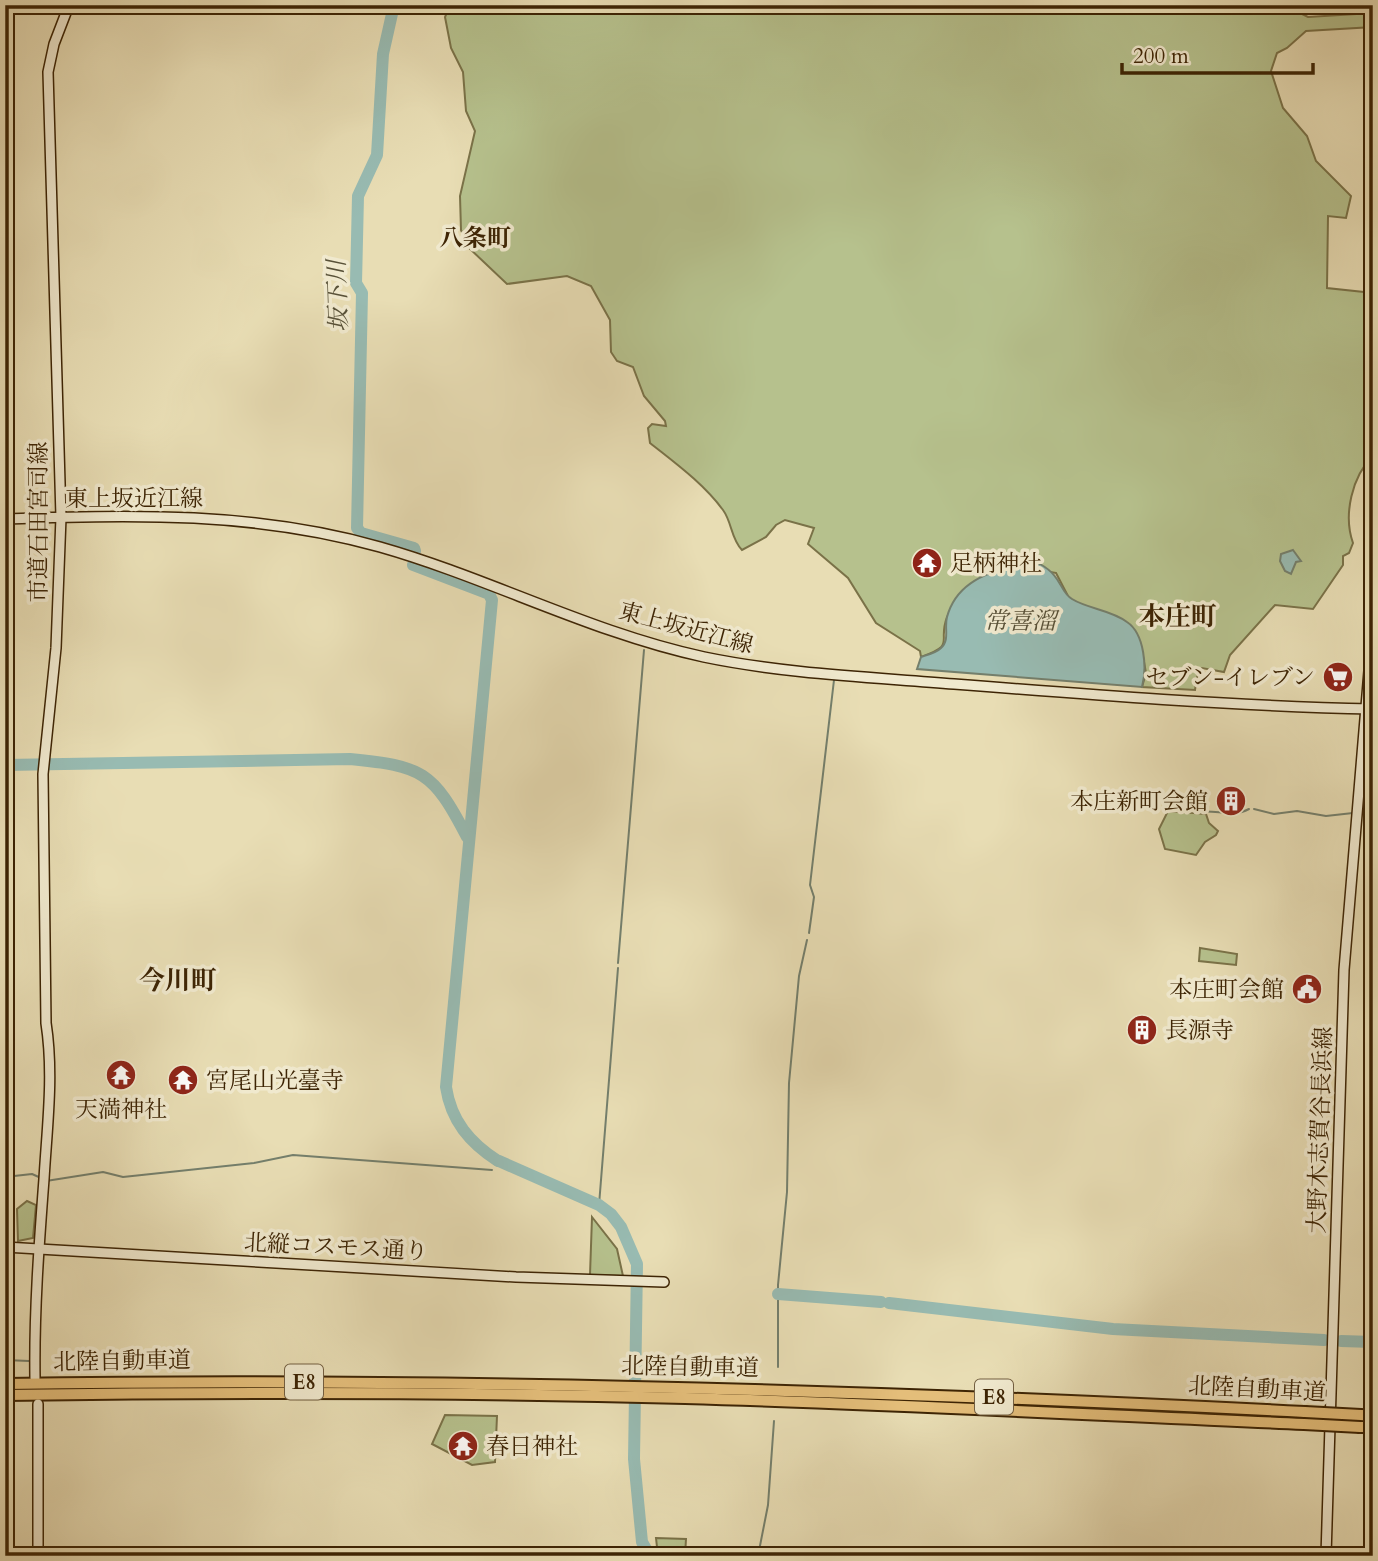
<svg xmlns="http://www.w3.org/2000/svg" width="1378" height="1561" viewBox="0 0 1378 1561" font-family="Cardo,'Noto Serif JP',serif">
  <rect width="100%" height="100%" fill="#e8ddb4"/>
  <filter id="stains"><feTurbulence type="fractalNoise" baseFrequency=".00286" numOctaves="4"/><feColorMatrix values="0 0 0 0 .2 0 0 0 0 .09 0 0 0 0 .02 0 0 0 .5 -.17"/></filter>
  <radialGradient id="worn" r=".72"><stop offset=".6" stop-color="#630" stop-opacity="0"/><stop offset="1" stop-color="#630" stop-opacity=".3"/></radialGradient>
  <!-- green -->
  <g fill="#b6c18d" stroke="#7a7248" stroke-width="2">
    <path d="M450 5H1273V13L1294 10 1308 17 1373 13V27L1306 31 1287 48 1277 53 1271 71 1283 108 1307 136 1316 161 1351 196 1346 218 1328 216 1327 288 1364 292 1373 297V456C1352 476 1343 515 1353 543L1349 553 1343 556V565L1313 609 1275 605 1230 655 1224 672 1202 668 1197 677 1195 690 1142 687 1146 673 1141 645 1069 598 1056 573C1014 565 987 562 960 600 956 605 950 611 947 617 937 643 957 644 921 657L920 651 876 623 848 578 808 544 814 528 785 520 776 525 766 537 742 550C731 539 732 522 723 510 703 483 675 463 650 443L648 428 652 424 666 426 665 421 644 396 633 367 617 361 611 352 610 320 591 286 567 276 507 284 468 247 461 230 460 196 475 131 466 111 463 72 451 48 445 17Z"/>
    <polygon points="1168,811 1206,814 1209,823 1218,831 1216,835 1205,842 1196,855 1165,849 1159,829"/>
    <polygon points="1200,948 1237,954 1236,965 1199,961"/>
    <polygon points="27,1201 36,1205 33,1238 18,1241 17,1209"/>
    <polygon points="592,1217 617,1249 623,1276 590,1275"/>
    <polygon points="445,1415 497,1416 495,1462 472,1465 432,1444"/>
    <polygon points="656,1538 686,1539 685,1556 673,1556 657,1547"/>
  </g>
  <!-- water -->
  <g fill="#98bbb2" stroke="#747f6c" stroke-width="2">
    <polygon points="1293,550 1301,561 1296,562 1291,574 1285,571 1280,561 1281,554"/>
    <path d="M1040 564C1063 577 1059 591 1072 599 1088 609 1112 610 1127 622 1145 634 1147 669 1142 687L917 669 921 657C927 655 936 653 941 648 950 640 944 628 947 617 958 576 1002 566 1040 564Z"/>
  </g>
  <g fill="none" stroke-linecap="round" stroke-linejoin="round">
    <!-- stream -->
    <g stroke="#747f6c" stroke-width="2">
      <polyline points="1366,218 1373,219"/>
      <polyline points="1254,809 1274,814 1297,811 1326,816 1353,813"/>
      <path d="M1198 812C1216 809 1232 818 1249 809"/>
      <polyline points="1362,813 1373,814"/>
      <polyline points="809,933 814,897 810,885 834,680"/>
      <polyline points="618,963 644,650"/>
      <polyline points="497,1164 499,1161"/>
      <polyline points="5,1177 32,1174 41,1178"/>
      <polyline points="46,1181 103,1172 123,1177 254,1163 293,1155 492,1170"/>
      <polyline points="599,1205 618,968"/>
      <polyline points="5,1360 29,1361"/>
      <polyline points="778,1367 778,1285 787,1192 789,1083 799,976 807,940"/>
      <polyline points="758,1556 768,1505 774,1421"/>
    </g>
    <!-- river -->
    <g stroke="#98bbb2" stroke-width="12">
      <polyline points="394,5 383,54 377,155 358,196 356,283 362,293 357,528 361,533 414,548 415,551"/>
      <path d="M413 565 489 594 492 600 446 1087C451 1121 470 1143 498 1161"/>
      <path d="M5 765 350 759C422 766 433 771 467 837"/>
      <polyline points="499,1161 599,1205 611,1214 621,1227 637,1264 634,1459 642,1542 650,1556"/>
      <polyline points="778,1294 881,1302"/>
      <polyline points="889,1303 1113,1329 1324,1340"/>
      <polyline points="1341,1341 1373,1342"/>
    </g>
    <!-- secondary casing -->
    <g stroke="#3d2404" stroke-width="12">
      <g id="secondary">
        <path d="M5 519C132 514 257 512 380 547 489 578 592 633 704 657 786 674 871 677 954 684 1093 695 1233 706 1373 709"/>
        <polyline points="5,1247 516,1277 664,1282"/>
        <path d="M35 1378C34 1312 39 1245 44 1179 47 1127 54 1075 46 1023L43 774 56 648 61 517 48 72 54 44 69 5"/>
        <polyline points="38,1556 38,1404"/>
        <polyline points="1326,1556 1344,970 1373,623"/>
      </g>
    </g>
    <!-- highway casing -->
    <g stroke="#3d2404" stroke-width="14">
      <g id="highway">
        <path d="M5 1384C439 1377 872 1390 1305 1412"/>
        <path d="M5 1395C232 1392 458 1392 685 1398 891 1404 1098 1415 1304 1424"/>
        <polyline points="1361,1415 1373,1416"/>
        <polyline points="1360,1427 1373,1427"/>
      </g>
    </g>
    <!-- secondary -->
    <use href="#secondary" stroke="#f0e9ce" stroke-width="9"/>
    <!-- highway -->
    <use href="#highway" stroke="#e4be7a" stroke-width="10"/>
    <!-- highway-bridge casing -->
    <g stroke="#3d2404" stroke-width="14" stroke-linecap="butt">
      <g id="highway-bridge">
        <polyline points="1305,1412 1361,1415"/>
        <polyline points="1304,1424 1360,1427"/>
      </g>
    </g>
    <!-- highway-bridge -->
    <use href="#highway-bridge" stroke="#e4be7a" stroke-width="10"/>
  </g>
  <!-- icons -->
  <defs>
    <g id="temple-disc" transform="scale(1.575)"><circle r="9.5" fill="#8f2418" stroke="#f0e9ce"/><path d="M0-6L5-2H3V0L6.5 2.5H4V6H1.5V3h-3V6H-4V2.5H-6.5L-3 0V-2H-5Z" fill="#fff"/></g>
    <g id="supermarket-disc" transform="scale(1.575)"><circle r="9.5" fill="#8f2418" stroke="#f0e9ce"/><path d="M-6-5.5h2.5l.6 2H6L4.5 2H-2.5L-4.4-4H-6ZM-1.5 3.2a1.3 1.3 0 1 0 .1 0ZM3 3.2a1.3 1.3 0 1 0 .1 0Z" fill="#fff"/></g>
    <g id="building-disc" transform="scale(1.575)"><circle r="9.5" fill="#8f2418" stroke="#f0e9ce"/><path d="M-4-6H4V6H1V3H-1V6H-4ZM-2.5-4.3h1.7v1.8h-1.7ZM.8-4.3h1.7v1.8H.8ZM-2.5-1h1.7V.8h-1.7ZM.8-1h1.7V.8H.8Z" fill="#fff"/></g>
    <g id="civic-disc" transform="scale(1.575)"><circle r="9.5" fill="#8f2418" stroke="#f0e9ce"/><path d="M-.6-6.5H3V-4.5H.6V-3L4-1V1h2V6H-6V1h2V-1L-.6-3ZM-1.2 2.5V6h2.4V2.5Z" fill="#fff"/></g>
  </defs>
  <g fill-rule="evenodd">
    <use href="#temple-disc" x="927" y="563"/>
    <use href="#supermarket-disc" x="1338" y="677"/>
    <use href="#building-disc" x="1231" y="801"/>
    <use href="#civic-disc" x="1307" y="989"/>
    <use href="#building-disc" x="1142" y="1030"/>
    <use href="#temple-disc" x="121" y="1075"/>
    <use href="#temple-disc" x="183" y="1080"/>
    <use href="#temple-disc" x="463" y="1446"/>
  </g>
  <g text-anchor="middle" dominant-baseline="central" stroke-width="7" stroke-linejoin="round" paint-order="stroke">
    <!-- shield labels -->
    <g fill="#f0e9ce" stroke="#735f41" stroke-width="2">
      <rect x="285" y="1364.5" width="38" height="35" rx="5"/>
      <rect x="975" y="1379.5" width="38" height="35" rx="5"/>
    </g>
    <g font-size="21" font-weight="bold" fill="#3d2404">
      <text x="304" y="1382">E8</text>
      <text x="994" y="1397">E8</text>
    </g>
    <!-- street labels -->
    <g font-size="23" fill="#3d2404" stroke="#f0e9ce">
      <text x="134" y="498">東上坂近江線</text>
      <text transform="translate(38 522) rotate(-90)">市道石田宮司線</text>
      <text transform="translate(686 628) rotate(15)">東上坂近江線</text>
      <text transform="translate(1320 1130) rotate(-88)">大野木志賀谷長浜線</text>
      <text transform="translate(336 1247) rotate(3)">北縦コスモス通り</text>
      <text transform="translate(122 1361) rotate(-1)">北陸自動車道</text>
      <text transform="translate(690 1367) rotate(1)">北陸自動車道</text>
      <text transform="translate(1257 1389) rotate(3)">北陸自動車道</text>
    </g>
    <!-- poi labels -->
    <g font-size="23" fill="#3d2404" stroke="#f0e9ce" text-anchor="start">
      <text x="950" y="563">足柄神社</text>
      <text x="1315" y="677" text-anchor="end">セブン-イレブン</text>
      <text x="1208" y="801" text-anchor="end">本庄新町会館</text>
      <text x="1284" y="989" text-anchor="end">本庄町会館</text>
      <text x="1165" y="1030">長源寺</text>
      <text x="206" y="1080">宮尾山光臺寺</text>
      <text x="121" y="1109" text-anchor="middle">天満神社</text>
      <text x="486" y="1446">春日神社</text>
    </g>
    <!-- neighbourhood labels -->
    <g font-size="24" font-weight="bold" fill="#3d2404" stroke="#f0e9ce">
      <text x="475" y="238">八条町</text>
    </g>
    <!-- water labels -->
    <g font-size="24" font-style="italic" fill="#585138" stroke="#f0e9ce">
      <text transform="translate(338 296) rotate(-92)">坂下川</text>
      <text x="1020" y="621">常喜溜</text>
    </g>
    <!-- quarter labels -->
    <g font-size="26" font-weight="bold" fill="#3d2404" stroke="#f0e9ce">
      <text x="1178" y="616">本庄町</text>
      <text x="178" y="980">今川町</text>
    </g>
  </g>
  <!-- margin -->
  <rect width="1378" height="1561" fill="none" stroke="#e8ddb4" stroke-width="28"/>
  <rect x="7" y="7" width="1364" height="1547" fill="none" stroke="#3d2404" stroke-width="3.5"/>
  <rect x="14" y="14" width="1350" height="1533" fill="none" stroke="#3d2404" stroke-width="2"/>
  <!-- scale -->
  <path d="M1122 63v10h191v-10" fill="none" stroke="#3d2404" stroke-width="3.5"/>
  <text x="1133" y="63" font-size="21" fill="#3d2404" stroke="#f0e9ce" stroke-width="5" paint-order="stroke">200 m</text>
  <rect width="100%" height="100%" filter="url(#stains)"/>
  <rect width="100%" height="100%" fill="url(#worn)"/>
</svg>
